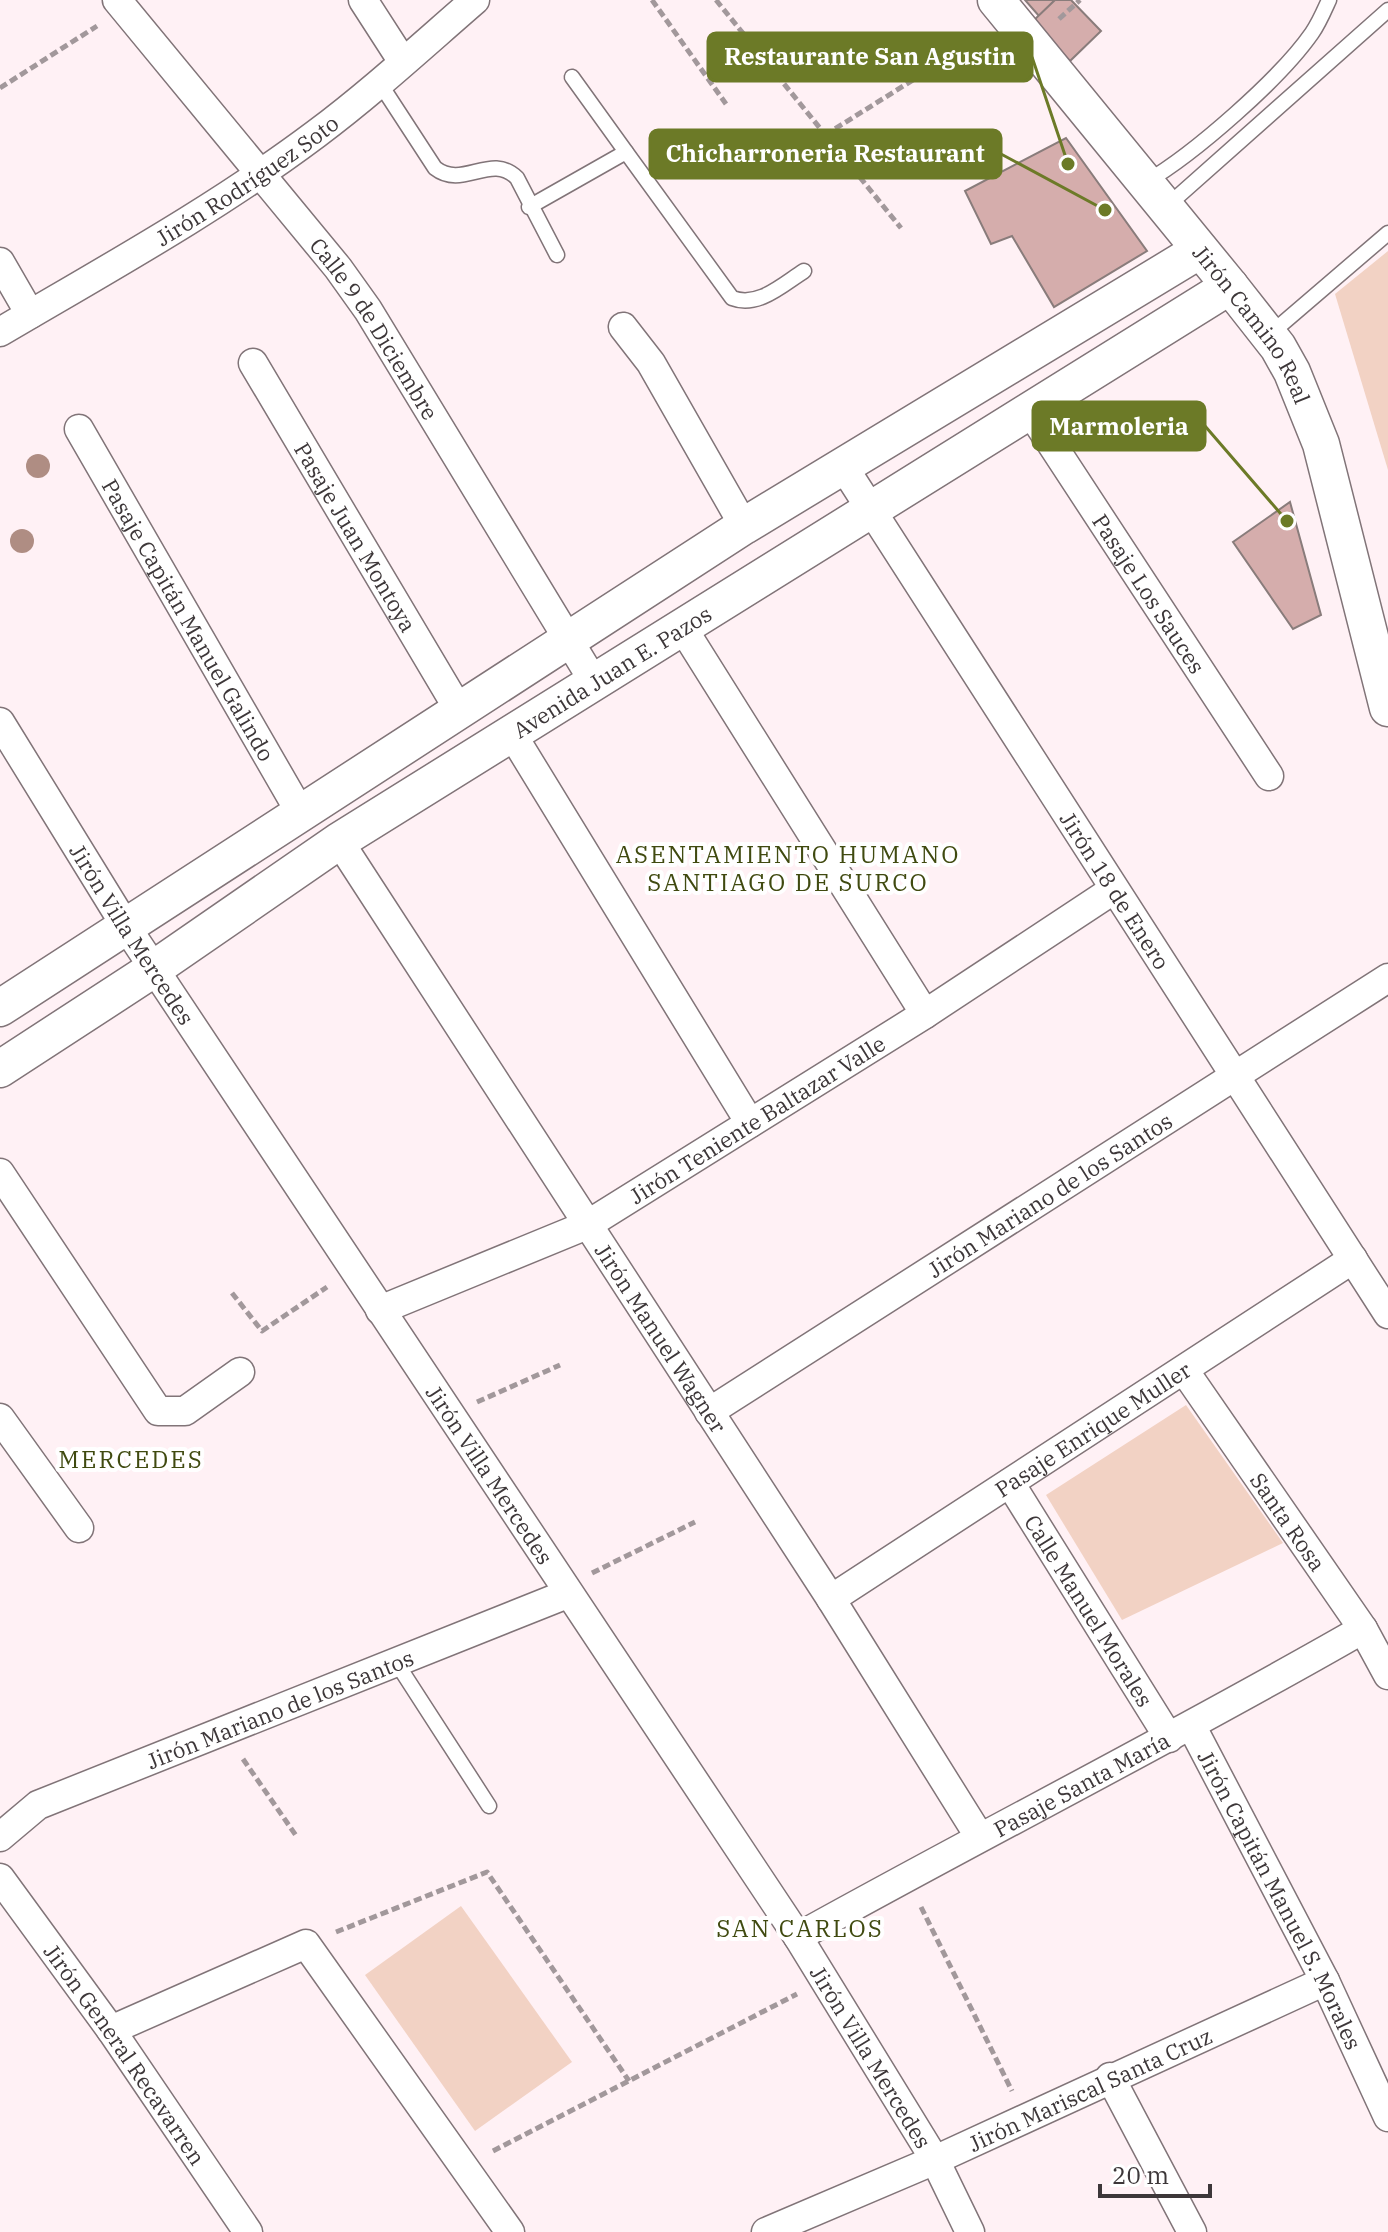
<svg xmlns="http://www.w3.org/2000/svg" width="1388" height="2232" viewBox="0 0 1388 2232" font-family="'IBM Plex Serif',serif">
  <rect width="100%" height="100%" fill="#fff1f5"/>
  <!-- green -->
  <g fill="#f2d2c4">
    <polygon points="1388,251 1388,470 1335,294"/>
    <polygon points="1186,1405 1283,1543 1122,1620 1046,1495"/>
    <polygon points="461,1906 572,2062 475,2131 365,1975"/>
  </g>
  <!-- building -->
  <g fill="#d5adac" stroke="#897c7b" stroke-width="2">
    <polygon points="1025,0 1055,0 1039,16"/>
    <polygon points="1055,0 1071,0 1101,31 1070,61 1032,22"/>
    <polygon points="1066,138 1147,251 1054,307 1012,236 991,244 965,191"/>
    <polygon points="1290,502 1321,615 1293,629 1233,542"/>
  </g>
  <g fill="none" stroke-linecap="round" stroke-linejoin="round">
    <!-- service casing -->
    <g stroke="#817478" stroke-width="17">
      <g id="service">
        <polyline points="572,77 626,152"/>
        <path d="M379 82 435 168C463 190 491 152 517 178L557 255"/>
        <path d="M1146 182C1194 154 1280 79 1312 33 1319 23 1324 11 1329 0"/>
        <path d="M529 207 626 152 732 298C758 308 782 285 804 271"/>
        <polyline points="1166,207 1388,10"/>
        <polyline points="1269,335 1388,233"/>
        <polyline points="396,1662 489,1806"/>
      </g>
    </g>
    <!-- minor casing -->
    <g stroke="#817478" stroke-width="31">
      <g id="minor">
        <path id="s1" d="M117 0 338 268 368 310 594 682"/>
        <polyline points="363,0 403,62"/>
        <polyline points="0,262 30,314"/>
        <polyline points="623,327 651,363 744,526"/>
        <path id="s2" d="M0 332C107 269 216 209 316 134 371 93 423 45 475 0"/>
        <path id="s3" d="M253 363 459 710"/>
        <path id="s4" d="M1030 411 1269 776"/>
        <path id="s5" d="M79 429 300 812"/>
        <path id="s6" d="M843 466 1388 1314"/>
        <polyline points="682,627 925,1014"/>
        <path id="s7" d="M0 722 125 925 798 1937 935 2160 970 2232"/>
        <polyline points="512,734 750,1123"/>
        <path id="s8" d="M339 841 831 1599 979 1836"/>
        <polyline points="0,1173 158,1411 185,1411 240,1372"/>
        <path id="s9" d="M380 1310 587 1225 925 1014 1113 890"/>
        <path id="s10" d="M1184 1370 1363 1629 1388 1675"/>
        <path id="s11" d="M709 1412 1388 978"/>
        <polyline points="0,1418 79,1528"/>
        <path id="s12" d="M1010 1483 1169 1738"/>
        <path id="s13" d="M831 1599 1353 1259"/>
        <path id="s14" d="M1192 1727 1325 1981 1388 2117"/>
        <path id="s15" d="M0 1837 38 1805 567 1594"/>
        <path id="s16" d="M0 1878 111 2030 248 2232"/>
        <path id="s17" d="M798 1937C985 1833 1177 1736 1363 1629"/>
        <polyline points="111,2030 306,1944 510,2232"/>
        <polyline points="1110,2077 1192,2232"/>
        <path id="s18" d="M766 2232 935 2160 1325 1981"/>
      </g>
    </g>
    <!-- tertiary casing -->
    <g stroke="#817478" stroke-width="39">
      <g id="tertiary">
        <path id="s19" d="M996 0 1230 286 1278 347 1292 372 1321 444 1388 708"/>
        <polyline points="0,1008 744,526 1200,250"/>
        <path id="s20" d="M0 1069 155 968 339 841 1230 286"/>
      </g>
    </g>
    <!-- path -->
    <g stroke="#a2989b" stroke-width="5" stroke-dasharray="8 4" stroke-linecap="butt">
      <polyline points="652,0 726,104"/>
      <polyline points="716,0 901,228"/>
      <polyline points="1059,19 1080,0"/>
      <polyline points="0,88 97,26"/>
      <polyline points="825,135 980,38"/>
      <polyline points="232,1293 262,1331 327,1287"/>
      <polyline points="477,1402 560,1365"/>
      <polyline points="592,1573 695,1522"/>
      <polyline points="243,1759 297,1837"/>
      <polyline points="921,1907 1012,2091"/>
      <polyline points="336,1932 487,1872 629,2081"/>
      <polyline points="493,2151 797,1994"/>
    </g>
    <!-- service -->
    <use href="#service" stroke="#fff" stroke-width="14"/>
    <!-- minor -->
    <use href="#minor" stroke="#fff" stroke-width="28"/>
    <!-- tertiary -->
    <use href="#tertiary" stroke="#fff" stroke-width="36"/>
  </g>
  <!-- trees -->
  <g fill="#af8d83">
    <circle cx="38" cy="466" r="12"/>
    <circle cx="22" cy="541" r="12"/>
  </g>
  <g text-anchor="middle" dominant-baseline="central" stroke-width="8" stroke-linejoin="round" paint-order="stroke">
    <!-- street labels -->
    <g font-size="22" fill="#3d3739" stroke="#fff">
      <text stroke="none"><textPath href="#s2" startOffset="290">Jirón Rodríguez Soto</textPath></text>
      <text stroke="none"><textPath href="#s19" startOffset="414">Jirón Camino Real</textPath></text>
      <text stroke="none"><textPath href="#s1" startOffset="418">Calle 9 de Diciembre</textPath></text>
      <text stroke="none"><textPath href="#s3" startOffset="202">Pasaje Juan Montoya</textPath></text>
      <text stroke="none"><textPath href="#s4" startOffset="218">Pasaje Los Sauces</textPath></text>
      <text stroke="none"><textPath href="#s5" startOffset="220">Pasaje Capitán Manuel Galindo</textPath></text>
      <text stroke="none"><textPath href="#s20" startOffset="730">Avenida Juan E. Pazos</textPath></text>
      <text stroke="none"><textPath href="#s6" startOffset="504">Jirón 18 de Enero</textPath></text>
      <text stroke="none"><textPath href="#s7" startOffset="250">Jirón Villa Mercedes</textPath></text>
      <text stroke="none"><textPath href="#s9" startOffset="424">Jirón Teniente Baltazar Valle</textPath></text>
      <text stroke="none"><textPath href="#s11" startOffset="404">Jirón Mariano de los Santos</textPath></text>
      <text stroke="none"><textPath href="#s8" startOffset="592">Jirón Manuel Wagner</textPath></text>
      <text stroke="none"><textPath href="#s13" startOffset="312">Pasaje Enrique Muller</textPath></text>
      <text stroke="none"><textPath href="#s7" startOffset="898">Jirón Villa Mercedes</textPath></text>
      <text stroke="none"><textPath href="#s10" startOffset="184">Santa Rosa</textPath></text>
      <text stroke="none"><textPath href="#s12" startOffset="150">Calle Manuel Morales</textPath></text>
      <text stroke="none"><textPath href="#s15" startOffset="310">Jirón Mariano de los Santos</textPath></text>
      <text stroke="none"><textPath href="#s17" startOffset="322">Pasaje Santa María</textPath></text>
      <text stroke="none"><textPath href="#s14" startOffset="194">Jirón Capitán Manuel S. Morales</textPath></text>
      <text stroke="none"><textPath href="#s16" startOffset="216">Jirón General Recavarren</textPath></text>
      <text stroke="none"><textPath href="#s7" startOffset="1594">Jirón Villa Mercedes</textPath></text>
      <text stroke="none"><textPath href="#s18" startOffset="354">Jirón Mariscal Santa Cruz</textPath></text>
    </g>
    <!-- neighbourhood labels -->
    <g font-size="24" letter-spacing="2" fill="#404a10" stroke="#fff">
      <text x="788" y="854">ASENTAMIENTO HUMANO<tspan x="788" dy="28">SANTIAGO DE SURCO</tspan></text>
      <text x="131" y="1459">MERCEDES</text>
      <text x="800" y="1928">SAN CARLOS</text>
    </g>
  </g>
  <!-- callouts -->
  <path fill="none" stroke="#6c7a27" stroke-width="3" d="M1068 164L1032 57M1105 210L1001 154M1287 521L1205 426"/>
  <g fill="#6c7a27" stroke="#fff" stroke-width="3">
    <circle cx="1068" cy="164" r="8"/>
    <circle cx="1105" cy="210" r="8"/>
    <circle cx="1287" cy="521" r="8"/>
  </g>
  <g fill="#6c7a27" stroke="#6c7a27" stroke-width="3">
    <rect x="708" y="33" width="324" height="48" rx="8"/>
    <rect x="650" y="130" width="351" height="48" rx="8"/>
    <rect x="1033" y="402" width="172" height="48" rx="8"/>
  </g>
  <g font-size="24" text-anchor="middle" font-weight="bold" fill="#fff">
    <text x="870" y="65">Restaurante San Agustin</text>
    <text x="825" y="162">Chicharroneria Restaurant</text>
    <text x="1119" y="435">Marmoleria</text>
  </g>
  <!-- scale -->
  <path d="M1100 2184v12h110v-12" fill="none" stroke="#3d3739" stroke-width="4"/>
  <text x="1112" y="2184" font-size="24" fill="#3d3739" stroke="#ffffff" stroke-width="6" paint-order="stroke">20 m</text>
</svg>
